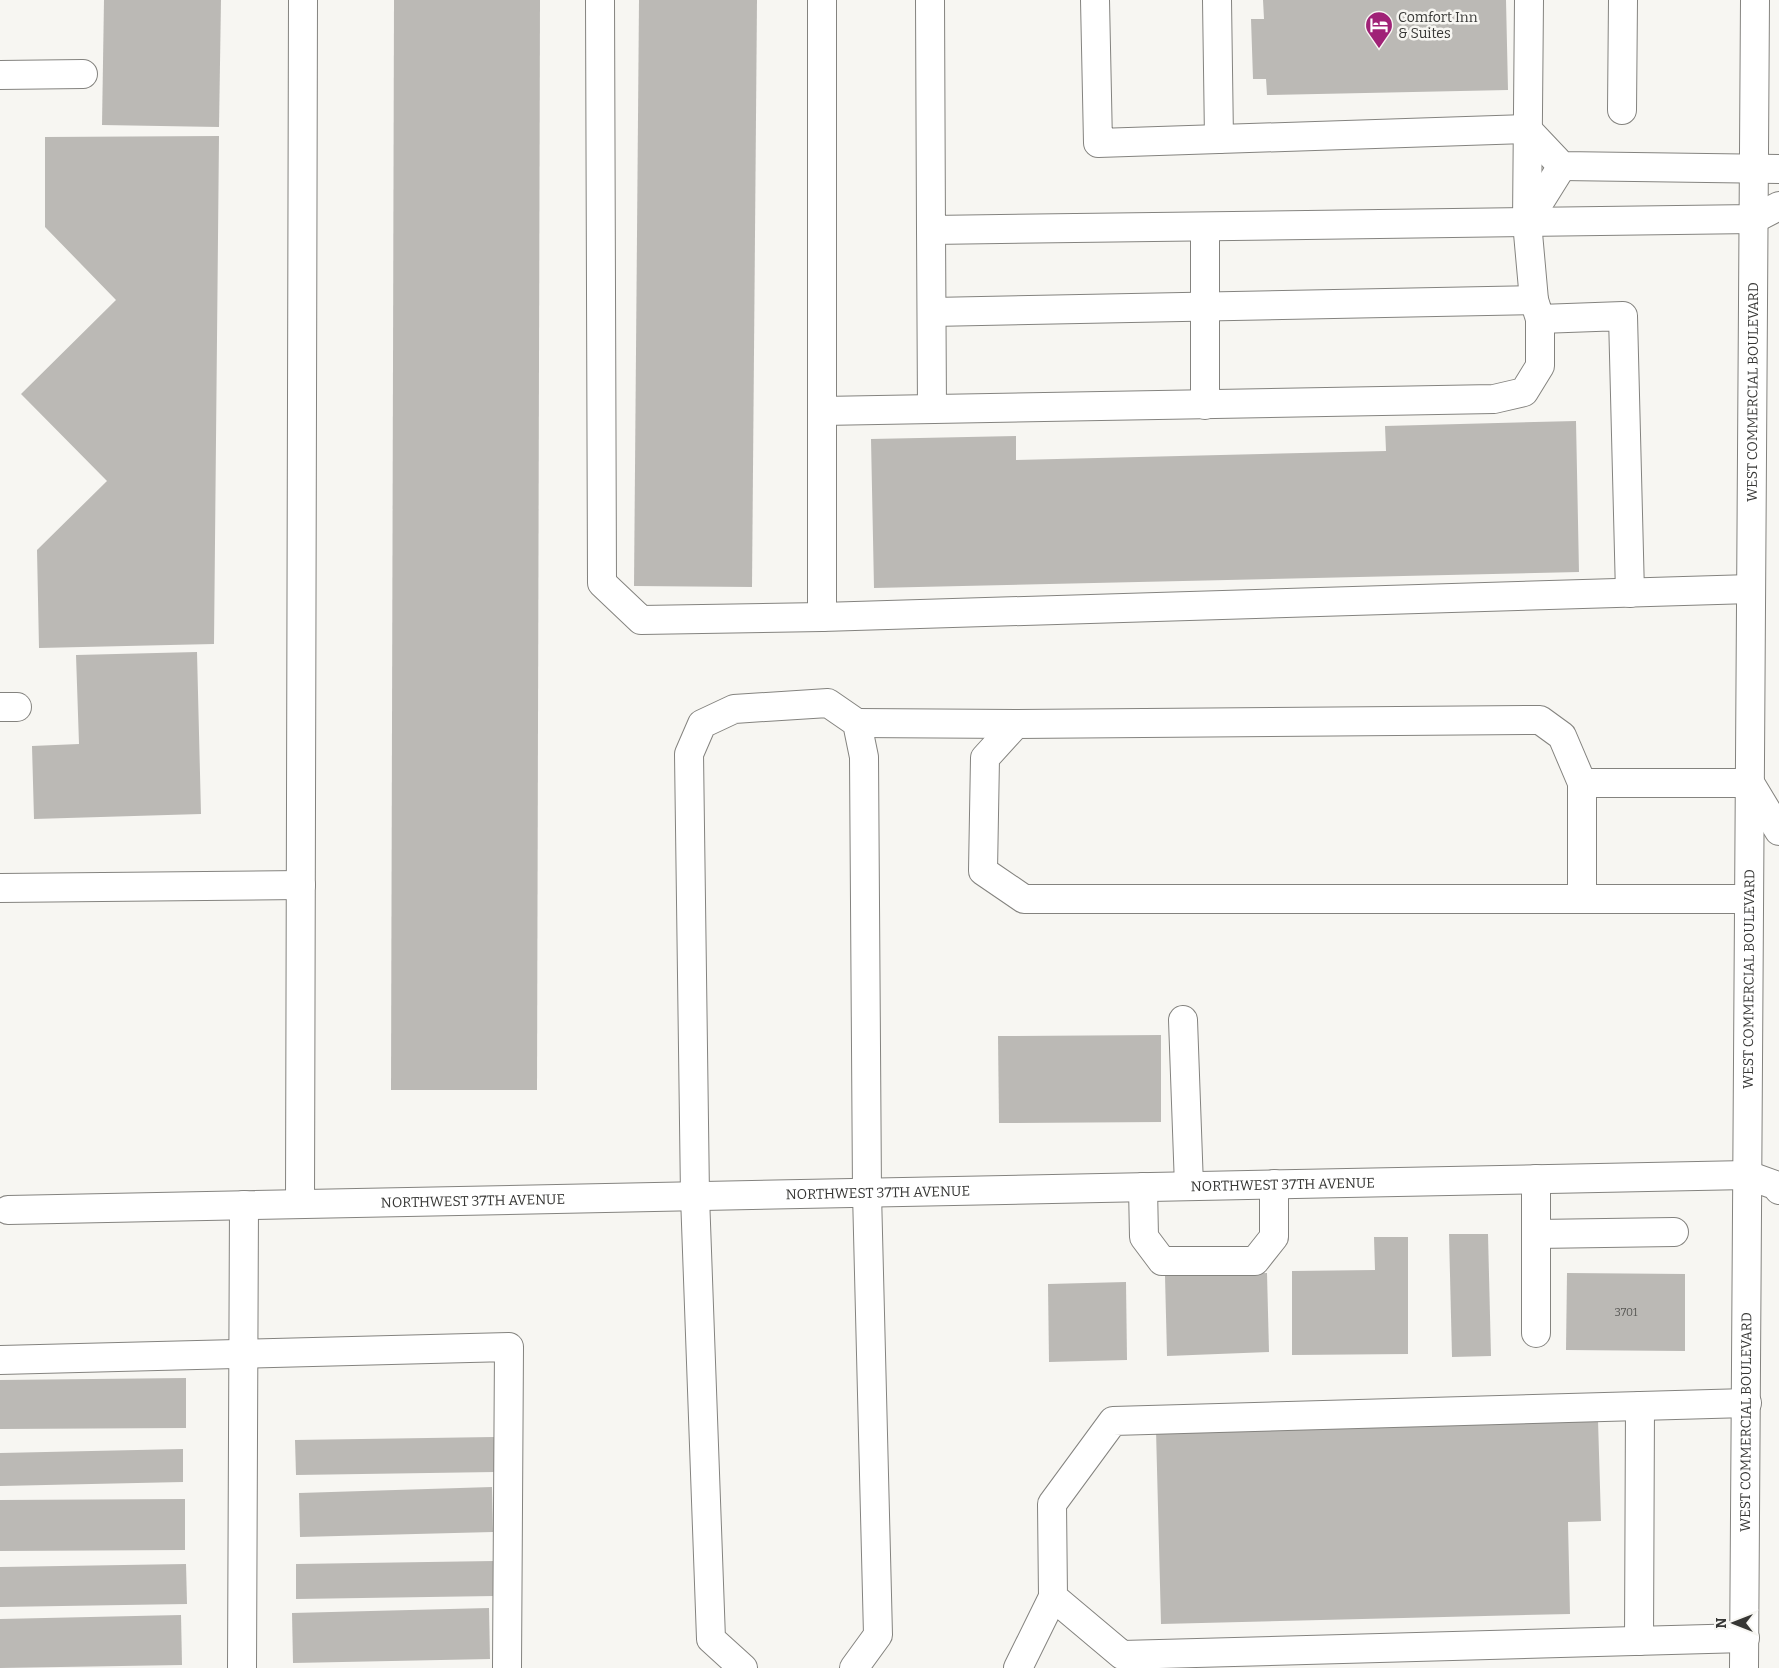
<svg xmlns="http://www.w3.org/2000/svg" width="1779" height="1668" viewBox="0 0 1779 1668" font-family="Bitter,serif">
  <rect width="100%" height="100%" fill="#f7f6f2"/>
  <!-- building -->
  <g fill="#bbb9b5">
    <polygon points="104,0 221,0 219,127 102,125"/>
    <polygon points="394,0 540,0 537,1090 391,1090"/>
    <polygon points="639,0 757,0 752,587 634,586"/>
    <polygon points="1263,0 1506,0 1508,90 1267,95 1266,79 1253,79 1251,19 1264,19"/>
    <polygon points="219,136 214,644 39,648 37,550 107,481 21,394 116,300 45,227 45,137"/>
    <polygon points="1576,421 1579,572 874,588 871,439 1016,436 1016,460 1386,451 1385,426"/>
    <polygon points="197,652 201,814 34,819 32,746 79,744 76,655"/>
    <polygon points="1161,1035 1161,1122 999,1123 998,1036"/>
    <polygon points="1449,1234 1488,1234 1491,1356 1452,1357"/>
    <polygon points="1374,1237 1408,1237 1408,1354 1292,1355 1292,1271 1375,1270"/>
    <polygon points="1267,1273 1269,1352 1167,1356 1165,1276"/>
    <polygon points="1567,1273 1685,1274 1685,1351 1566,1350"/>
    <polygon points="1126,1282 1127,1360 1049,1362 1048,1284"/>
    <polygon points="186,1378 186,1428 0,1429 0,1380"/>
    <polygon points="1598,1420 1601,1521 1568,1522 1570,1614 1161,1624 1156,1430"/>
    <polygon points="494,1437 495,1472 296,1475 295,1440"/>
    <polygon points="183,1449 183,1482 0,1486 0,1453"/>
    <polygon points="492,1487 493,1532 300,1537 299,1493"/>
    <polygon points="185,1499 185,1550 0,1551 0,1500"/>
    <polygon points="494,1561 495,1596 296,1599 296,1564"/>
    <polygon points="186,1564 187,1604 0,1607 0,1567"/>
    <polygon points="489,1608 490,1659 293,1663 292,1613"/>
    <polygon points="181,1615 182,1665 0,1668 0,1619"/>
  </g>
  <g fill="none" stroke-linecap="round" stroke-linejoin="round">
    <!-- minor casing -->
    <g stroke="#84837f" stroke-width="30">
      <g id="minor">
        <polyline points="600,0 602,583 641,620 822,617"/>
        <polyline points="822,0 822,617 1751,589"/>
        <polyline points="930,0 931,230 1754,219 1779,206"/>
        <polyline points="1095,0 1098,143 1527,129 1562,166 1779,169"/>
        <polyline points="1217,0 1219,139"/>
        <polyline points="1529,0 1527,222 1534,300 1540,319 1623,316 1630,593"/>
        <polyline points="0,75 83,74"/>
        <polyline points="1622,110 1623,0"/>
        <polyline points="1527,222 1562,166"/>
        <polyline points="1205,227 1205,405"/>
        <polyline points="931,230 932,409"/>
        <polyline points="932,312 1534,300"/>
        <polyline points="822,411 1494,399 1524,392 1540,366 1540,319"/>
        <polyline points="0,707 17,707"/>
        <polyline points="857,723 1016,724"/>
        <polyline points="1582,783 1750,783 1779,831"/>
        <polyline points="0,888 301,885"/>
        <polyline points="1582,899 1582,783 1562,736 1540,720 1016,724 985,758 983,871 1024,899 1749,899"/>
        <polyline points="1183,1020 1189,1186"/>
        <polyline points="1143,1187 1144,1237 1162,1261 1255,1261 1274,1237 1274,1184"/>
        <polyline points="300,1204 303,0"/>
        <path id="s1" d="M8 1210 1747 1175 1775 1185 1779 1190"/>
        <polyline points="1536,1234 1674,1232"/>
        <polyline points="1536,1333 1536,1179"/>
        <polyline points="0,1360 509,1347 507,1668"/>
        <polyline points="1745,1638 1122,1655 1053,1597 1052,1504 1113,1421 1747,1403"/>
        <polyline points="1639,1641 1640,1406"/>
        <polyline points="242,1668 244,1205"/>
        <polyline points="743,1668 711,1639 695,1196 689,754 702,724 734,709 828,703 857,723 864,757 867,1193 878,1635 854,1668"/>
        <polyline points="1018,1668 1053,1597"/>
      </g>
    </g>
    <!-- highway casing -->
    <g stroke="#84837f" stroke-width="30">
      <g id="highway">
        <path id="s2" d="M1744 1668 1755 0"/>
      </g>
    </g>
    <!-- minor -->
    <use href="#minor" stroke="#fff" stroke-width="28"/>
    <!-- highway -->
    <use href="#highway" stroke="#fff" stroke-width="28"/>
  </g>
  <!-- icons -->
  <defs>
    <g id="hotel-pin" transform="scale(1.4375)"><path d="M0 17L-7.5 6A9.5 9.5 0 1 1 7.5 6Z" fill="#a02277" stroke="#f7f6f2"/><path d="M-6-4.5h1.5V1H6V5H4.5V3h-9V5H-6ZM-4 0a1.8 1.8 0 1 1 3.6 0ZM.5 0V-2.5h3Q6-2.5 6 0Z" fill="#fff"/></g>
  </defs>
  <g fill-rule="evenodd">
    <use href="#hotel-pin" x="1379" y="25"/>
  </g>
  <g text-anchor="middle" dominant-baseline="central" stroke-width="5" stroke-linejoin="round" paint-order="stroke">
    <!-- number labels -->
    <g font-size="11" fill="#575754">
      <text x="1626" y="1312">3701</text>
    </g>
    <!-- poi labels -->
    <g font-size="14" fill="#363634" stroke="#f7f6f2" text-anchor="start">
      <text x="1398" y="17">Comfort Inn<tspan x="1398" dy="16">&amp; Suites</tspan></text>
    </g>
    <!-- street labels -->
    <g font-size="14" fill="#363634" stroke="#f7f6f2">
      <text stroke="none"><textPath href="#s2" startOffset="1276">WEST COMMERCIAL BOULEVARD</textPath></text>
      <text stroke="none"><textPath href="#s2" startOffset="689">WEST COMMERCIAL BOULEVARD</textPath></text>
      <text stroke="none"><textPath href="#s1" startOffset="1275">NORTHWEST 37TH AVENUE</textPath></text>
      <text stroke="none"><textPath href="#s1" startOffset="870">NORTHWEST 37TH AVENUE</textPath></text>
      <text stroke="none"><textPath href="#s1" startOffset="465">NORTHWEST 37TH AVENUE</textPath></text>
      <text stroke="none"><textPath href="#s2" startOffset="246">WEST COMMERCIAL BOULEVARD</textPath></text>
    </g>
  </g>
  <!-- north arrow -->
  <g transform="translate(1734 1623) rotate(270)" stroke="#f7f6f2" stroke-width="4" paint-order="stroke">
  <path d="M0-4L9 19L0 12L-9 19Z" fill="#363634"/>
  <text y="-8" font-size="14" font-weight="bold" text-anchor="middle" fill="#363634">N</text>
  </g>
</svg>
